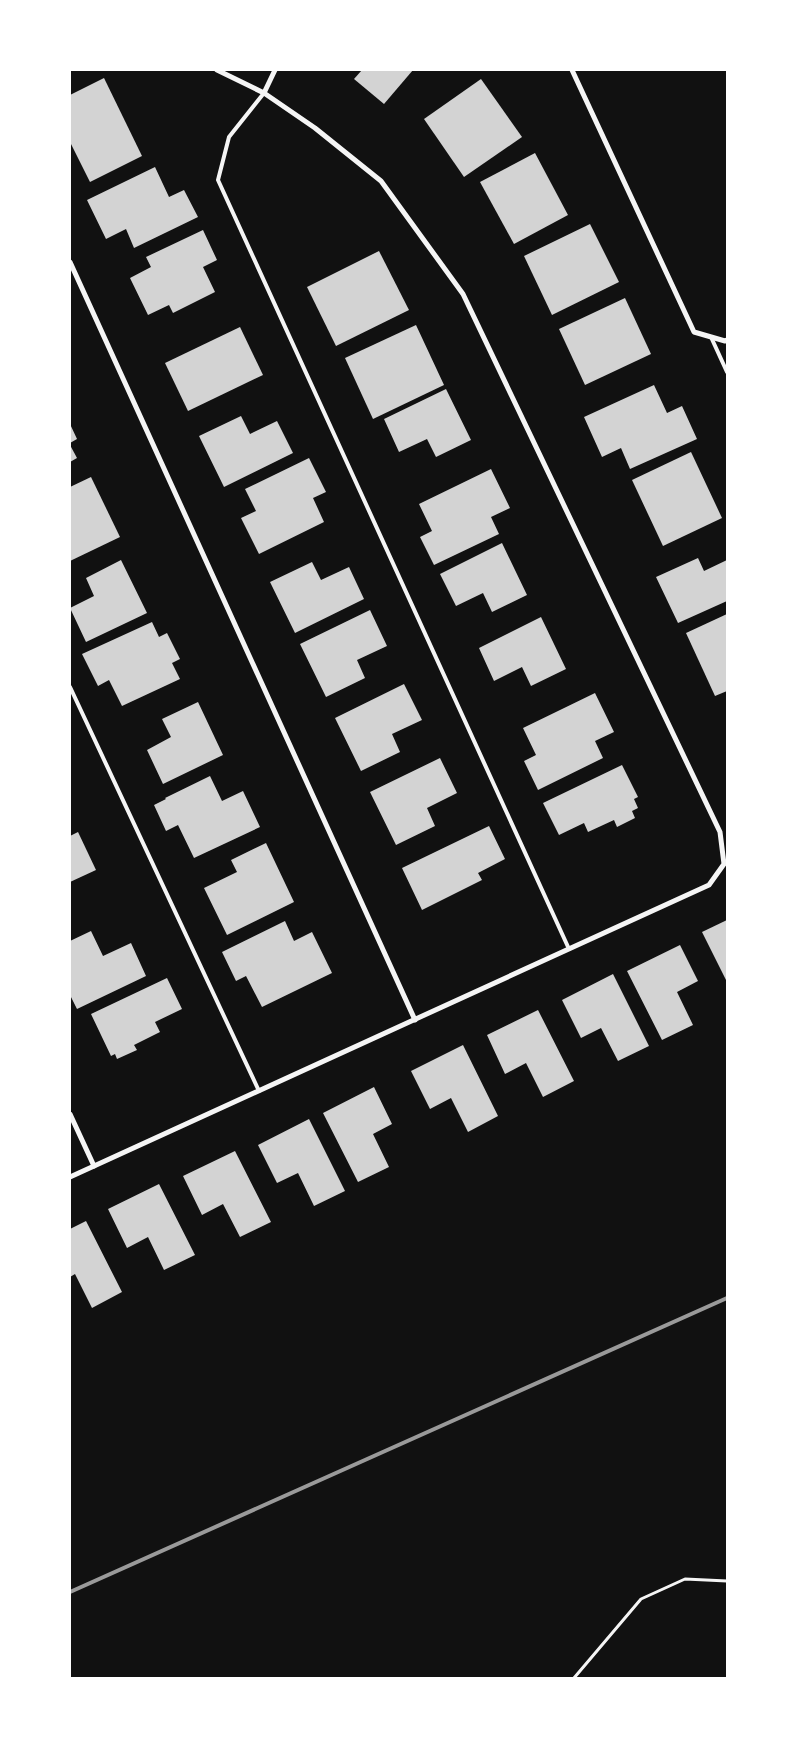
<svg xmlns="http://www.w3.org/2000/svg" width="797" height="1748" viewBox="0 0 797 1748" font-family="'Fira Sans',sans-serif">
  <rect width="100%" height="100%" fill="#111"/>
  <!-- building -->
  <g fill="#d3d3d3">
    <polygon points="362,70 413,70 384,104 354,79"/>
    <polygon points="104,78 142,156 90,182 70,142 70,95"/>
    <polygon points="481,79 522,137 464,177 424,119"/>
    <polygon points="535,153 568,215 514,244 480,182"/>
    <polygon points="155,167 169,197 184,190 198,217 134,248 126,229 106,239 87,200"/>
    <polygon points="590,224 619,282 552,315 524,256"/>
    <polygon points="203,230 217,260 203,267 215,292 173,313 169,305 148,315 130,278 151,267 146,257"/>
    <polygon points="379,251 409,310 336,346 307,287"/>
    <polygon points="625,298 651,354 585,385 559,329"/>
    <polygon points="416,325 444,385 373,419 345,358"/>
    <polygon points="240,327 263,375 188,411 165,363"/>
    <polygon points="654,385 667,413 682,406 697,439 630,469 621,448 602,457 584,417"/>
    <polygon points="446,389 471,440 436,457 427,439 399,452 384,419"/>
    <polygon points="241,416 250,434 277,421 293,453 224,487 199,436"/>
    <polygon points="70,424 77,439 70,443"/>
    <polygon points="70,445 77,458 70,462"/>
    <polygon points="691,452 722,518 663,546 632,480"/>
    <polygon points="309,458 326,492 313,498 324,522 259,554 241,518 256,511 245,489"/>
    <polygon points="491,469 510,508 491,517 499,534 434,565 420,537 432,531 419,504"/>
    <polygon points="91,477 120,537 70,561 70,487"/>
    <polygon points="502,543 527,595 492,612 483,593 456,606 440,574"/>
    <polygon points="698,558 704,571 727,560 727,601 678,623 656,577"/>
    <polygon points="121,560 147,613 86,642 70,608 94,596 86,578"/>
    <polygon points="312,562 321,580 349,567 364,599 295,633 270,582"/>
    <polygon points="370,610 387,646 357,660 365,678 326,697 300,644"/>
    <polygon points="727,614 727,691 715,696 686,633"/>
    <polygon points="541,617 566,669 531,686 522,667 494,681 479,648"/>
    <polygon points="152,622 159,637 167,633 180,659 172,663 180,679 122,706 109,680 98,686 82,654"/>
    <polygon points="404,684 422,720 392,734 400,752 361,771 335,718"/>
    <polygon points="595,693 614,732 595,741 603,758 538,790 524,761 536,755 523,728"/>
    <polygon points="198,702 223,755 163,784 147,750 171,737 162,719"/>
    <polygon points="440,758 457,793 427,808 435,826 396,845 370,792"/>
    <polygon points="622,765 638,797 634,799 638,808 632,811 635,818 617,827 614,820 588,832 584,823 559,835 543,803"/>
    <polygon points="210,776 222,801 243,791 260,827 194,858 178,825 166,831 154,805 166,799 165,798"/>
    <polygon points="489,826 505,859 478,873 482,880 422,910 402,868"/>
    <polygon points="78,832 96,870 70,882 70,836"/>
    <polygon points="266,843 294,902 227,935 204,888 237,872 231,860"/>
    <polygon points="727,920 727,982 702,932"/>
    <polygon points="285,921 294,941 312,932 332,973 262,1007 246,976 236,981 222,952"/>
    <polygon points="91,931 103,956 131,943 146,976 77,1009 70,995 70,941"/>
    <polygon points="680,945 698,981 677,992 693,1025 662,1040 627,971"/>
    <polygon points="613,974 649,1046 618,1061 601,1028 581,1038 562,1000"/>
    <polygon points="167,978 182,1009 155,1022 160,1032 134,1045 137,1050 117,1059 115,1054 111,1056 91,1014"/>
    <polygon points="538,1010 574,1081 543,1097 526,1063 505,1074 487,1035"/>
    <polygon points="463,1045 498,1116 468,1132 451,1098 430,1109 411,1071"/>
    <polygon points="374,1087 392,1124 373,1134 389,1167 358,1182 323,1113"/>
    <polygon points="309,1119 345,1191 314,1206 298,1173 277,1183 258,1145"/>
    <polygon points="235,1151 271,1222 240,1237 223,1204 202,1215 183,1176"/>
    <polygon points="159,1184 195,1255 164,1270 148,1237 127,1248 108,1209"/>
    <polygon points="86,1221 122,1292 92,1308 75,1274 70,1277 70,1229"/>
  </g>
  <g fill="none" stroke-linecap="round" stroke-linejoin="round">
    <!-- path -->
    <polyline stroke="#f5f5f5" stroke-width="3" points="574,1678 641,1599 685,1579 727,1581"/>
    <!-- service -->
    <g stroke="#f5f5f5" stroke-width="4">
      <polyline points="264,93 229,137 218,180 569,949"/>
      <polyline points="711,337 727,372"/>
      <polyline points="70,687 259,1091"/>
    </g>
    <!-- minor -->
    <g stroke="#f5f5f5" stroke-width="5">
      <polyline points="572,70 694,332 725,341 727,340"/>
      <polyline points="264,93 275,70"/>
      <polyline points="70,262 415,1020"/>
      <polyline points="70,1114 94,1166"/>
      <polyline points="70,1177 709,885 724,864 720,832 463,294 381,181 315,128 264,93 217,70"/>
    </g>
    <!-- rail -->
    <polyline stroke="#9a9a9a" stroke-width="4" points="70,1592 727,1298"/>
  </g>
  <!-- border -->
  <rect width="797" height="1748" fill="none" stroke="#ffffff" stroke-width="142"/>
</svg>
